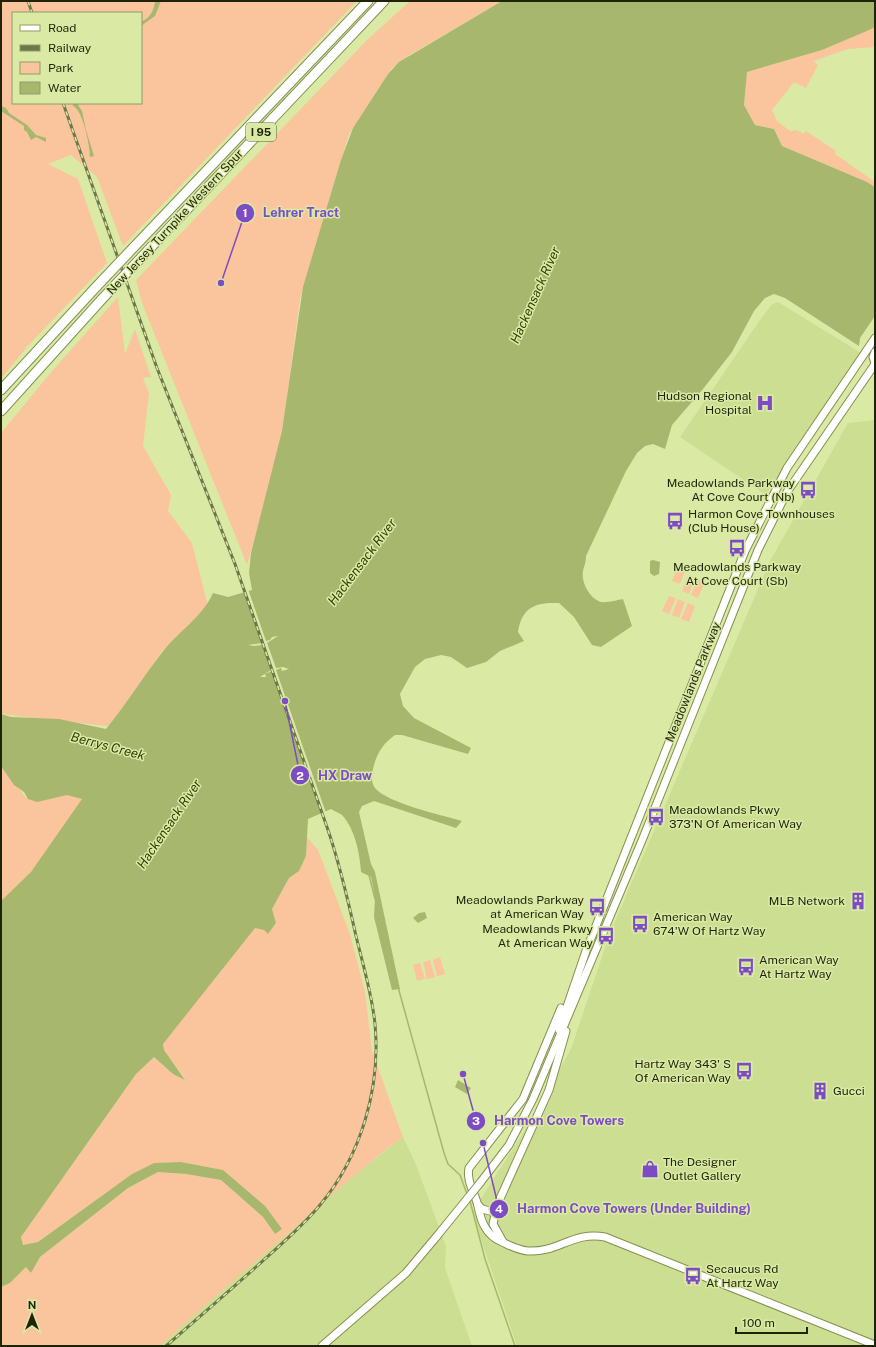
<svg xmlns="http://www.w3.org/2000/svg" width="876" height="1347" viewBox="0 0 876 1347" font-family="'Public Sans',sans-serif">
  <rect width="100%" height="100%" fill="#daeaa5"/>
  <!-- built -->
  <g fill="#ccde91">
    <polygon points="778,302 861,353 766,495 680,437 762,317 772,304"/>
    <polygon points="875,420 875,1346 517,1346 472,1212 520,1138 571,1049 610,933 771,559 848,423"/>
    <polygon points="403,1137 415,1162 446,1246 445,1268 472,1346 160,1346 208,1301 300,1223 343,1184"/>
  </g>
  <!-- green -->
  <g fill="#fac59c" fill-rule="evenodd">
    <path d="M1 1H357L123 246 97 177 71 155 48 164 78 179 107 263 26 348 1 379ZM13 13H141V103H13Z"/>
    <polygon points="410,1 503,1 411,54 392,68 349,134 300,299 280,450 247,565 142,303 136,280 367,40"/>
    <polygon points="875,27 875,47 848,49 814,61 818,65 806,88 794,82 772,110 777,121 790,131 797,130 803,134 806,131 836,151 835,154 875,182 875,187 867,182 782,146 774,129 755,125 744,105 747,72 822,50"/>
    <polygon points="118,297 125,354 135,329 151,377 143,378 149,393 143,446 171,495 168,511 192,543 208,606 161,653 115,721 107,726 9,715 1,713 1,433 53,370"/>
    <polygon points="678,566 686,569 680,584 672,581"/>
    <polygon points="688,575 695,578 689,594 682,591"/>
    <polygon points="698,579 705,582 698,598 691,595"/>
    <polygon points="669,596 676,598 669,614 662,611"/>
    <polygon points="678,599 685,602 679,618 672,615"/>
    <polygon points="688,603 695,606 689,622 681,619"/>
    <polygon points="1,765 26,798 72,794 84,801 31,872 1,901"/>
    <path d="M307 837 318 850 350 934 365 992 372 1051 403 1137C367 1163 334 1193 301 1222 254 1264 206 1303 160 1346H1V1287L10 1283 26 1267 31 1273 40 1257 128 1188 158 1172 186 1174 221 1180 263 1217 275 1234 282 1229 223 1170 181 1162 155 1163 132 1174 38 1242 23 1245 21 1237 136 1074 154 1057 173 1074 185 1079 164 1050 163 1044 232 955 255 927 264 930 268 934 276 924 272 909 289 878 299 871 306 856Z"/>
    <polygon points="440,957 445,974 437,976 433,960"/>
    <polygon points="430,960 435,977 427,979 423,962"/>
    <polygon points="420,963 425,979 417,981 413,965"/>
  </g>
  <!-- water -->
  <g fill="#a7b76e">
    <path d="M155 1H161L155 16 141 26V22C150 18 154 11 155 1Z"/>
    <path d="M502 1H875V27L869 30 822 50 747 72 744 105 755 125 774 129 782 146 867 182 875 187V316L860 338 859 346 785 298 774 294 765 298 754 311 732 352 703 389 672 425 665 449 653 444 645 446 637 453 626 471 586 556C586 563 584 566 583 571 581 582 589 598 601 602 606 603 617 600 623 599L632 626 601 647 592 645 574 617 559 603C535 602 522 607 518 632L524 641 500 651 486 662 467 668 451 657 441 655 425 659 415 667 400 694 403 706 414 718 471 748 468 754 402 735H395C384 743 378 751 374 765 372 772 370 781 375 788 387 803 442 815 462 821L456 828 374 801 362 806 359 812 371 864 375 872 400 989 392 990 374 917 375 897 371 877 361 872C360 854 355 829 342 815 339 813 334 811 331 809L308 819 306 856 299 871 289 878 272 909 276 923 268 934 264 930 255 928 163 1044 164 1050 185 1080 173 1074 154 1057 136 1074 21 1237 23 1245 38 1242 132 1174 154 1163 181 1162 223 1170 265 1206 282 1229 275 1234 263 1217 221 1180 186 1174 158 1172 128 1188 40 1257 31 1273 26 1267 10 1283 1 1287V901L31 872 82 799 67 795 37 802 28 799 24 792 14 785 1 766V714L11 717 59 719 106 729C126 705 142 678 161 654 177 632 202 618 213 593L228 597 252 590 249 573 251 553 282 431 303 287 341 160 353 128 388 74 399 62Z"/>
    <path d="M80 103 78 105 82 111 86 130 94 156 90 157C90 146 83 110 73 106V104Z"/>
    <polygon points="1,106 6,108 9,113 27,125 36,135 46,138 46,142 36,137 31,140 27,132 24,130 24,126 1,111"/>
    <polygon points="653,560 660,562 659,574 654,576 650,573 650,561"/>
    <polygon points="425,912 427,918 418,923 413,918 419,913"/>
    <polygon points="458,1080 471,1088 467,1094 455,1087"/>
  </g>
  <!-- pier -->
  <polygon fill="#daeaa5" points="248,589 266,641 270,640 272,637 278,636 267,643 276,668 283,667 289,669 282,671 281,668 276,670 326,813 322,814 272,671 265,674 266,677 260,677 271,670 262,645 254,646 248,645 262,643 243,591"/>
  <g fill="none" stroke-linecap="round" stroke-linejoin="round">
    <!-- stream -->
    <g stroke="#a7b76e" stroke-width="1.5">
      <polyline points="369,875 375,899"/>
      <polyline points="398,987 444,1153 448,1164 460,1175 467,1194"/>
      <polyline points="470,1201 485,1259 515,1346"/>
    </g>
    <!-- major casing -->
    <g stroke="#82914f" stroke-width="9">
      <g id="major">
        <polyline points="875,352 873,357 875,363"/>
        <path d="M561 1008 523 1099 469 1168C466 1181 475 1193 478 1206 481 1222 486 1235 502 1242 511 1246 518 1250 528 1251 558 1253 573 1231 605 1237L875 1345"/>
        <polyline points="559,1030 586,951 745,551 787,468 875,338"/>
        <polyline points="480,1183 509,1145 533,1099 643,838 758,550 787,492 875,364"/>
        <polyline points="478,1205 482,1209 490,1211 498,1203 549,1090 566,1031"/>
        <polyline points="497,1206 493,1224 503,1242"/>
        <polyline points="322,1346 406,1273 437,1236"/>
      </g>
    </g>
    <!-- highway casing -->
    <g stroke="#82914f" stroke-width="11">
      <g id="highway">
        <polyline points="133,248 368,1"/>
        <polyline points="137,262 384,1"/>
        <polyline points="1,390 97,286"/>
        <polyline points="1,411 102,299"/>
      </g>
    </g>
    <!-- major -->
    <use href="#major" stroke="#fff" stroke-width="7"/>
    <!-- highway -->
    <use href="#highway" stroke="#fff" stroke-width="9"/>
    <!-- rail casing -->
    <g stroke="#6d774a" stroke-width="3">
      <g id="rail">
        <polyline points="28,1 32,13"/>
        <path d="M63 103 157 368 235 564 328 830C340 865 348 900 356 936 363 965 372 994 375 1024 381 1088 361 1156 320 1205 301 1228 279 1246 257 1266 227 1293 197 1319 166 1346"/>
      </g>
    </g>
    <!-- rail -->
    <use href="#rail" stroke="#daeaa5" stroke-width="1.5" stroke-dasharray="4.5" stroke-linecap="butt"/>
    <!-- major-bridge casing -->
    <g stroke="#82914f" stroke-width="9" stroke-linecap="butt">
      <polyline id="major-bridge" points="437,1236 480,1183"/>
    </g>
    <!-- highway-bridge casing -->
    <g stroke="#82914f" stroke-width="11" stroke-linecap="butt">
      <g id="highway-bridge">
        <polyline points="97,286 133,248"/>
        <polyline points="102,299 137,262"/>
      </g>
    </g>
    <!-- major-bridge -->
    <use href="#major-bridge" stroke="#fff" stroke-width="7"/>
    <!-- highway-bridge -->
    <use href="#highway-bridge" stroke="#fff" stroke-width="9"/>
  </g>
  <!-- icons -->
  <defs>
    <g id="hospital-bare" transform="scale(1.38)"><path d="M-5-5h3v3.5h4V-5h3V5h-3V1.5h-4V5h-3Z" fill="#7d4cc4" stroke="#daeaa5" stroke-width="2.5" paint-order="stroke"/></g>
    <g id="bus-bare" transform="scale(1.38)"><path d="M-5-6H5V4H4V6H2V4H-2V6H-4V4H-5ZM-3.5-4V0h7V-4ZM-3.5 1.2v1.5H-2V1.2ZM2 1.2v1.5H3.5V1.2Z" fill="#7d4cc4" stroke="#daeaa5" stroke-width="2.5" paint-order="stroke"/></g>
    <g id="building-bare" transform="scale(1.38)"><path d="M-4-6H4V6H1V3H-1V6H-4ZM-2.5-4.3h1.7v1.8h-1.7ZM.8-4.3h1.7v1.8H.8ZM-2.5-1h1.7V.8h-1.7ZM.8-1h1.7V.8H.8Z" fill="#7d4cc4" stroke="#daeaa5" stroke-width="2.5" paint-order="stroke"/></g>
    <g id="shop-bare" transform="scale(1.38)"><path d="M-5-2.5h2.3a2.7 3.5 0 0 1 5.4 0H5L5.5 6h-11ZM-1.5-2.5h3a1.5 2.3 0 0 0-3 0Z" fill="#7d4cc4" stroke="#daeaa5" stroke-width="2.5" paint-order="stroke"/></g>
  </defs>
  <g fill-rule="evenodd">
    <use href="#hospital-bare" x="765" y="403"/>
    <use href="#bus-bare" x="808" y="490"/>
    <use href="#bus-bare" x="675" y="521"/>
    <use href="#bus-bare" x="737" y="548"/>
    <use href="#bus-bare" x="656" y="817"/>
    <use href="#building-bare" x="858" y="901"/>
    <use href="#bus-bare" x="597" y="907"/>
    <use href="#bus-bare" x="640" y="924"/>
    <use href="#bus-bare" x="606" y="936"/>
    <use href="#bus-bare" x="746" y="967"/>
    <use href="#bus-bare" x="744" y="1071"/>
    <use href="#building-bare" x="820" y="1091"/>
    <use href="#shop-bare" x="650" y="1169"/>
    <use href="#bus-bare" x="693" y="1276"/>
  </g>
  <g text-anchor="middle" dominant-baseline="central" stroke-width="3" stroke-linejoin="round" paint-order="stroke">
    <!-- shield labels -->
    <rect fill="#daeaa5" stroke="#575f37" stroke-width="1" x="246" y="123" width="30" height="18" rx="3"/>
    <g font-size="11" font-weight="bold" fill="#1f2408">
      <text x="261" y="132">I 95</text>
    </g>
    <!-- street labels -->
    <g font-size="12" fill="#1f2408" stroke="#daeaa5">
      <text transform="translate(175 222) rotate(-47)">New Jersey Turnpike Western Spur</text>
      <text transform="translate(693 682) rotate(-68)">Meadowlands Parkway</text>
    </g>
    <!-- poi labels -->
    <g font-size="12" fill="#1f2408" stroke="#daeaa5" text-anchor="start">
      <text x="752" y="396" text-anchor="end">Hudson Regional<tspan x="752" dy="14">Hospital</tspan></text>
      <text x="795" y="483" text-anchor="end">Meadowlands Parkway<tspan x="795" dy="14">At Cove Court (Nb)</tspan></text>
      <text x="688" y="514">Harmon Cove Townhouses<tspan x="688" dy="14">(Club House)</tspan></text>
      <text x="737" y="567" text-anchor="middle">Meadowlands Parkway<tspan x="737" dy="14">At Cove Court (Sb)</tspan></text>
      <text x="669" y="810">Meadowlands Pkwy<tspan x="669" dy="14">373'N Of American Way</tspan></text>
      <text x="584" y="900" text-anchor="end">Meadowlands Parkway<tspan x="584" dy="14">at American Way</tspan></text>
      <text x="845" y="901" text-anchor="end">MLB Network</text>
      <text x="653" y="917">American Way<tspan x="653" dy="14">674'W Of Hartz Way</tspan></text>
      <text x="593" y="929" text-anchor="end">Meadowlands Pkwy<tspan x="593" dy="14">At American Way</tspan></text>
      <text x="759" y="960">American Way<tspan x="759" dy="14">At Hartz Way</tspan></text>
      <text x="731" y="1064" text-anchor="end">Hartz Way 343' S<tspan x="731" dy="14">Of American Way</tspan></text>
      <text x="833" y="1091">Gucci</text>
      <text x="663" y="1162">The Designer<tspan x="663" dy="14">Outlet Gallery</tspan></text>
      <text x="706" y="1269">Secaucus Rd<tspan x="706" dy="14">At Hartz Way</tspan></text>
    </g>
    <!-- water labels -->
    <g font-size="13" font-style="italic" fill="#333d02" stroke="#daeaa5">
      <text transform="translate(535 295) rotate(-66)">Hackensack River</text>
      <text transform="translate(362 562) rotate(-53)">Hackensack River</text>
      <text transform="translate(108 746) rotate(15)">Berrys Creek</text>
      <text transform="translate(169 824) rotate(-56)">Hackensack River</text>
    </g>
  </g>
  <!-- callouts -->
  <path fill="none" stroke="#7d4cc4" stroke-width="1.5" d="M221 283L245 213M285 701L300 775M463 1074L476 1121M483 1143L499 1209"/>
  <g fill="#7d4cc4" stroke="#daeaa5" stroke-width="1.5">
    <circle cx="221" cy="283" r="4"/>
    <circle cx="285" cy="701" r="4"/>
    <circle cx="463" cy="1074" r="4"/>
    <circle cx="483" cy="1143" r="4"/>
    <circle cx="245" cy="213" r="10"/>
    <circle cx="300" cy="775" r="10"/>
    <circle cx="476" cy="1121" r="10"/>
    <circle cx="499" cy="1209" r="10"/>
  </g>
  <g font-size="12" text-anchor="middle" font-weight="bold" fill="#fff">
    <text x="245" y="217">1</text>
    <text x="300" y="780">2</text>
    <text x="476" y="1125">3</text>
    <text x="499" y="1213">4</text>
  </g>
  <g font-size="13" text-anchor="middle" font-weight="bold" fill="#7d4cc4" stroke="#daeaa5" stroke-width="3" stroke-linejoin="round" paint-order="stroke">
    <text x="301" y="217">Lehrer Tract</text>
    <text x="345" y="780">HX Draw</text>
    <text x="559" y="1125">Harmon Cove Towers</text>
    <text x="634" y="1213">Harmon Cove Towers (Under Building)</text>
  </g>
  <!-- border -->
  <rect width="876" height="1347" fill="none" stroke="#1f2408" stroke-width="4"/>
  <!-- legend -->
  <rect x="12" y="12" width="130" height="92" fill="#daeaa5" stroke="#8f9b66"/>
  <rect x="20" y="25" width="20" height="6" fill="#ffffff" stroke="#8f9b66"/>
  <text x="48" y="32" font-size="12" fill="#1f2408">Road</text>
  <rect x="20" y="45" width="20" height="6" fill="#6d774a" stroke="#8f9b66"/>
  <text x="48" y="52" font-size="12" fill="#1f2408">Railway</text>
  <rect x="20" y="62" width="20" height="12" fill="#fac59c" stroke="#8f9b66"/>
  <text x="48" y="72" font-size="12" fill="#1f2408">Park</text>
  <rect x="20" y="82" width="20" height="12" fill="#a7b76e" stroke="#8f9b66"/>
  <text x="48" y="92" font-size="12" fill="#1f2408">Water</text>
  <!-- north arrow -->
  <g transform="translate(32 1315)" stroke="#daeaa5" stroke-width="3" paint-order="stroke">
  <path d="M0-3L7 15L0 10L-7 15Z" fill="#1f2408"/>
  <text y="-6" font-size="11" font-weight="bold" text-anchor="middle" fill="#1f2408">N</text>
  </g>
  <!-- scale -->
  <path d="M736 1327v6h71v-6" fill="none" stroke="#1f2408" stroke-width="2"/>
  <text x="742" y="1327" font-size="12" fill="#1f2408" stroke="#daeaa5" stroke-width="3" paint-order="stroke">100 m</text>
</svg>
